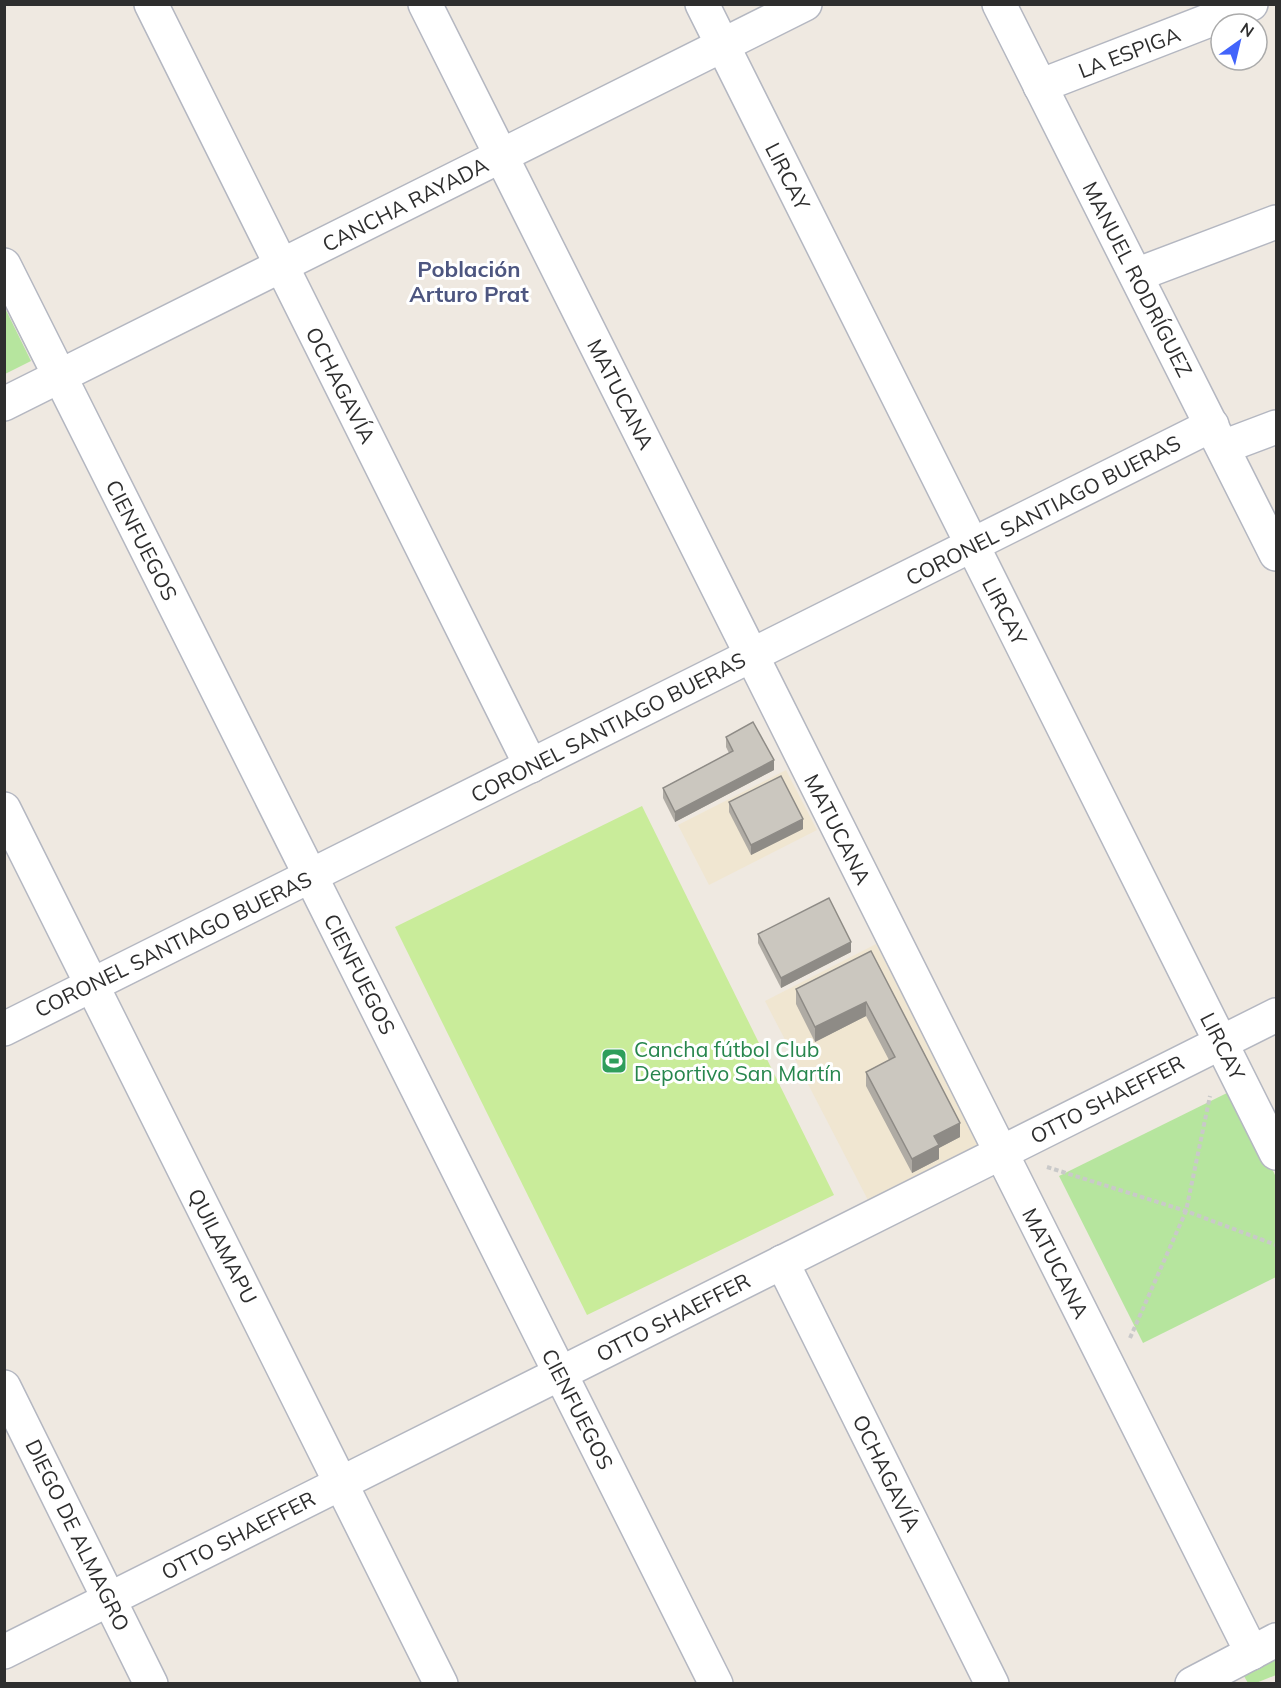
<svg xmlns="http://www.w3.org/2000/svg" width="1281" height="1688" viewBox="0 0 1281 1688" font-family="Mulish,sans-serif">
  <rect width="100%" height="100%" fill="#efe9e1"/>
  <!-- education -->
  <g fill="#f0e6d1">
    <polygon points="786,770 817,830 709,885 678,825"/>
    <polygon points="876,944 980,1146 869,1202 765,1001"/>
  </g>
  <!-- green -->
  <g fill="#b6e59e">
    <polygon points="5,308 31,361 5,374 4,374"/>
    <polygon points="1233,1090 1276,1177 1276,1277 1143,1343 1059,1176"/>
    <polygon points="1276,1654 1276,1675 1256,1683 1248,1683 1241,1671"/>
  </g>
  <!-- pitch -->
  <polygon fill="#c9ec9a" points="642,806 834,1195 587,1315 395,927"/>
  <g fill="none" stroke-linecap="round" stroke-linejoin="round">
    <!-- street casing -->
    <g stroke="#b4b7c1" stroke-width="36">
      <g id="street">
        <polyline points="151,4 531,766"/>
        <polyline points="425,4 1252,1653"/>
        <polyline points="702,4 1276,1153"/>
        <polyline points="1040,86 1251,4"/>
        <polyline points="4,265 716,1684"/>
        <polyline points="1136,275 1276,222"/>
        <polyline points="4,404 805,4"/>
        <polyline points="1223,447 1276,427"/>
        <polyline points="4,809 441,1684"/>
        <polyline points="4,1029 1212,425"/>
        <polyline points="782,1262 992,1684"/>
        <polyline points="4,1652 1276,1015"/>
        <polyline points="1192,1684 1276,1640"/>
      </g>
    </g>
    <!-- secondary casing -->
    <g stroke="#b4b7c1" stroke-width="36">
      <g id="secondary">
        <polyline points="999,4 1276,554"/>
        <polyline points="4,1387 151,1684"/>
      </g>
    </g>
    <!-- path -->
    <g stroke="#c9c9c9" stroke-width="4" stroke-dasharray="4.5 3" stroke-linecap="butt">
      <polyline points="1047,1167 1186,1211 1276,1245"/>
      <polyline points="1130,1338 1186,1211 1210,1096"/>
    </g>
    <!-- street -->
    <use href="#street" stroke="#fff" stroke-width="33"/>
    <!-- secondary -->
    <use href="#secondary" stroke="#fff" stroke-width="33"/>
  </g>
  <!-- wall -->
  <g fill="#afaba4">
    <polygon points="726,737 774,770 675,822 663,798 663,788 729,753 726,747"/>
    <polygon points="729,802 803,829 751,855 729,812"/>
    <polygon points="758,934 851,952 781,988 758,943"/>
    <polygon points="871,951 960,1137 939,1148 939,1159 912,1173 866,1086 866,1072 889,1060 866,1016 815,1042 796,1004 796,989"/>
  </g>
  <!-- shaded-wall -->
  <g fill="#8e8b86">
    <polygon points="774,760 774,770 675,822 675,812"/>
    <polygon points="803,819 803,829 751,855 751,845"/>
    <polygon points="851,942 851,952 781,988 781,978"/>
    <polygon points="866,1002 866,1016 815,1042 815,1027"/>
    <polygon points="960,1123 960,1137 939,1148 939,1159 912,1173 912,1159 934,1136"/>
  </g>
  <!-- building -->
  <g fill="#cbc7bf" stroke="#8e8b86" stroke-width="1.5">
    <polygon points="753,722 774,760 675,812 663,788 733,751 726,737"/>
    <polygon points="781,776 803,819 751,845 729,802"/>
    <polygon points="829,898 851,942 781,978 758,934"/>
    <polygon points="871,951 960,1123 934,1136 939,1145 912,1159 866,1072 895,1057 866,1002 815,1027 796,989"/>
  </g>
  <!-- icons -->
  <defs>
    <g id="stadium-square" transform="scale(1.35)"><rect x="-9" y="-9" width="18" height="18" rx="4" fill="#2e9e5b" stroke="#fff"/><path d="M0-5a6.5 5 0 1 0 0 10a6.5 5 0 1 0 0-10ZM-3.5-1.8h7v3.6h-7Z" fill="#fff"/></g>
  </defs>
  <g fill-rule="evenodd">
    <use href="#stadium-square" x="614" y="1061"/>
  </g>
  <g text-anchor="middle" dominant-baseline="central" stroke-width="6" stroke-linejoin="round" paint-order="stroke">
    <!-- street labels -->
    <g font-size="21" fill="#2e2e2e" stroke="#fff">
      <text transform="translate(1129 52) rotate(-21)">LA ESPIGA</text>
      <text transform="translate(788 176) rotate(63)">LIRCAY</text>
      <text transform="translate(405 204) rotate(-27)">CANCHA RAYADA</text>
      <text transform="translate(1138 279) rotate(63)">MANUEL RODRÍGUEZ</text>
      <text transform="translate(341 385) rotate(63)">OCHAGAVÍA</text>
      <text transform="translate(621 394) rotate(63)">MATUCANA</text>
      <text transform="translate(1043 510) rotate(-27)">CORONEL SANTIAGO BUERAS</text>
      <text transform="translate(142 540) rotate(63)">CIENFUEGOS</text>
      <text transform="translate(1005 611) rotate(63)">LIRCAY</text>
      <text transform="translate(608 727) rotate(-27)">CORONEL SANTIAGO BUERAS</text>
      <text transform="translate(838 829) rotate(63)">MATUCANA</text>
      <text transform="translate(173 944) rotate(-26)">CORONEL SANTIAGO BUERAS</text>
      <text transform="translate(360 974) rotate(63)">CIENFUEGOS</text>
      <text transform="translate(1223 1046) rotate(63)">LIRCAY</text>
      <text transform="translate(1107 1099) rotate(-27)">OTTO SHAEFFER</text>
      <text transform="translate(223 1246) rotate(63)">QUILAMAPU</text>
      <text transform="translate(1056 1263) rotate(63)">MATUCANA</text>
      <text transform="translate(673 1317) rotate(-27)">OTTO SHAEFFER</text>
      <text transform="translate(578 1409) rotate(63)">CIENFUEGOS</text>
      <text transform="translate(887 1473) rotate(64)">OCHAGAVÍA</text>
      <text transform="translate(78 1535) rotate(64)">DIEGO DE ALMAGRO</text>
      <text transform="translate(238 1535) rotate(-27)">OTTO SHAEFFER</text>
    </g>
    <!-- leisure labels -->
    <g font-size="21" fill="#27864d" stroke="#fff" text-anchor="start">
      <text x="634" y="1049">Cancha fútbol Club<tspan x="634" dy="24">Deportivo San Martín</tspan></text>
    </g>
    <!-- neighbourhood labels -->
    <g font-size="22" font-weight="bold" fill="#4d5680" stroke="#fff">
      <text x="469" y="269">Población<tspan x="469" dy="25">Arturo Prat</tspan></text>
    </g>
  </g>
  <!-- border -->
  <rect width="1281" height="1688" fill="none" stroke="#2e2e2e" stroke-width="12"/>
  <!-- north arrow -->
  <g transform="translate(1239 42) rotate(34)"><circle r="28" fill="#ffffff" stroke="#ababab" stroke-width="1.5"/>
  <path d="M0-4.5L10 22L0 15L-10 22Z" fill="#4264fb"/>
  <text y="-9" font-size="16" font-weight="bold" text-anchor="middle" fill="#2e2e2e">N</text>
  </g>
</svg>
